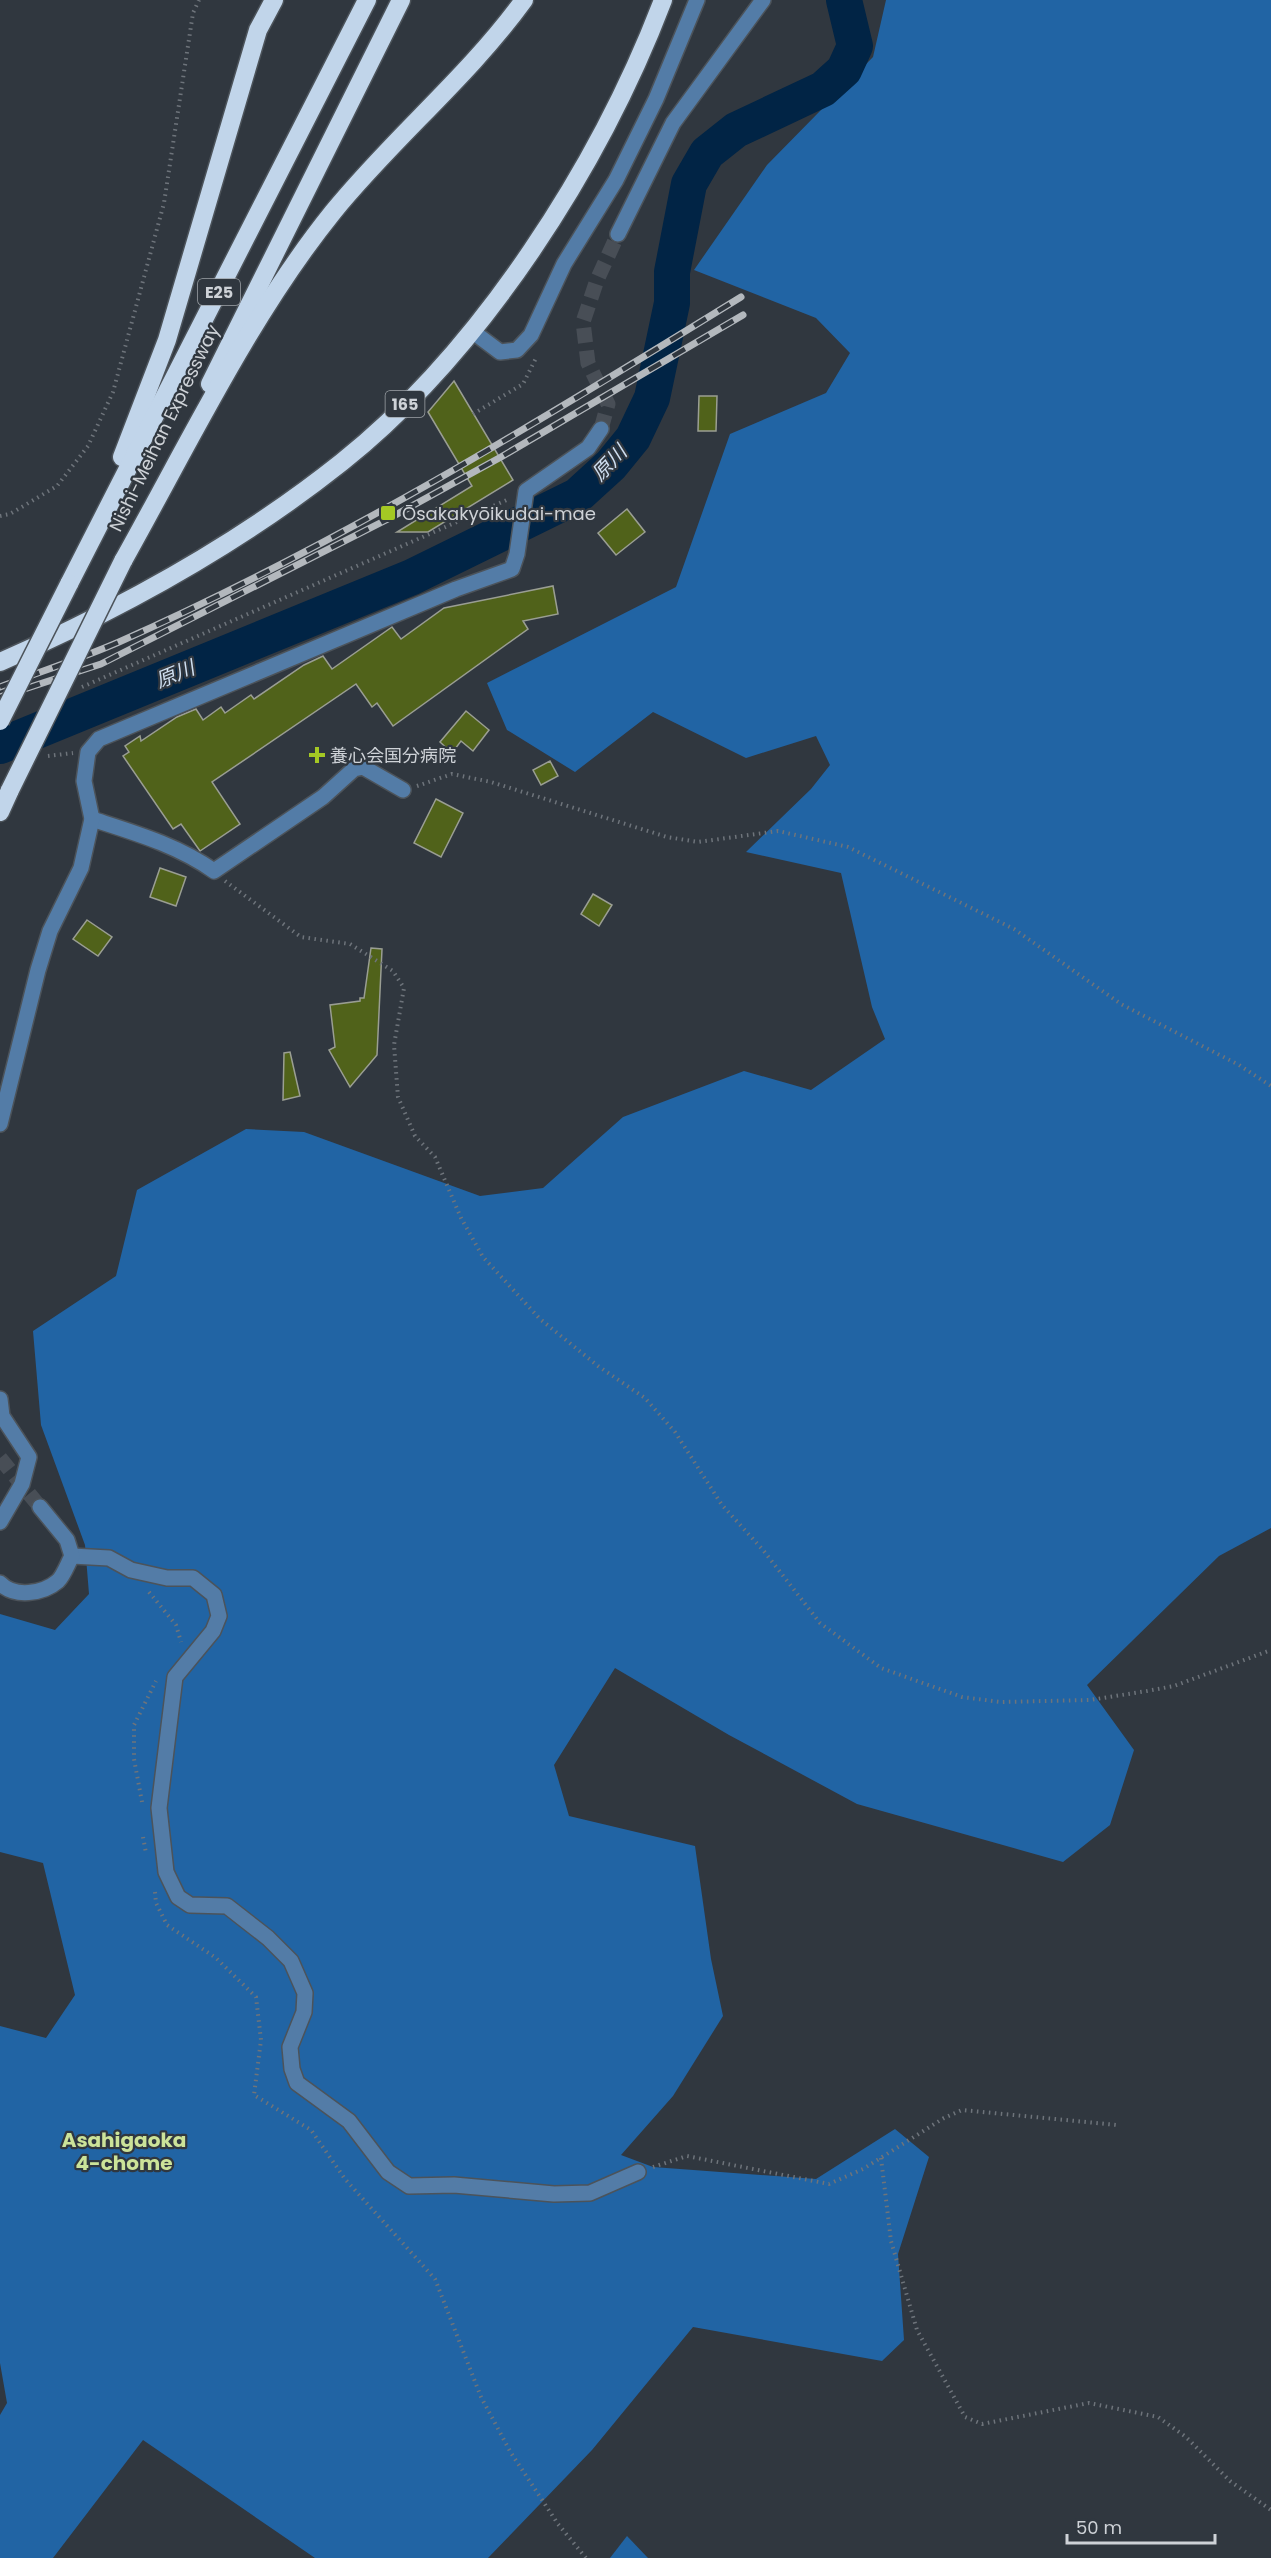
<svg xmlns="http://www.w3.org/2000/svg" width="1271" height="2558" viewBox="0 0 1271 2558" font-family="Poppins,'Noto Sans JP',sans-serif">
  <rect width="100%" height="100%" fill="#30373f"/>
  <!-- forest -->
  <g fill="#2164a4">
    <polygon points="886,0 1271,0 1271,1528 1219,1556 1087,1685 1134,1750 1110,1825 1063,1862 857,1804 729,1735 615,1668 554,1765 569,1816 695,1846 711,1959 723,2016 673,2096 621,2155 653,2167 816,2179 895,2129 929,2157 898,2254 904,2340 882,2361 693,2327 592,2450 488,2558 315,2558 143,2440 53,2558 0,2558 0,2415 7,2403 0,2363 0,2026 46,2038 75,1995 43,1863 0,1852 0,1614 55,1630 89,1594 85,1545 41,1425 33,1331 116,1276 137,1190 246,1129 304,1132 480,1196 543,1188 623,1117 744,1071 811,1090 885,1039 872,1007 841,873 746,852 811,789 830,765 816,736 746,758 653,712 575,772 507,730 487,683 676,587 730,434 826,393 850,353 816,318 694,270 767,165 873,57"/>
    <polygon points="627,2536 648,2558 610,2558"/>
  </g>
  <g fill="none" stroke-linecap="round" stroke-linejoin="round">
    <!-- river -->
    <polyline stroke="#012445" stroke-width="36" points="0,746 412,577 577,496 611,465 633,438 652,398 672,303 672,272 689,184 707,153 736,130 823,89 844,70 855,46 844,0"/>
  </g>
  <!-- building -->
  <g fill="#50621a" stroke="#9a9e93" stroke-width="1.5">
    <polygon points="454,381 513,480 428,532 397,532 472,486 428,412"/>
    <polygon points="699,396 717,396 716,431 698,431"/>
    <polygon points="627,509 645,532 616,555 598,533"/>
    <polygon points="553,586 558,614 523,621 528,629 393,726 377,703 372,707 356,684 212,782 240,824 200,851 181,824 173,829 123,756 129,752 125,746 140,736 141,741 177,717 196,709 203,720 221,707 225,713 251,695 254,699 304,665 323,656 332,669 392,627 401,639 444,608"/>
    <polygon points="466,711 489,730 473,751 461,741 452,753 440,742"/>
    <polygon points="550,761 558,776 541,785 533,770"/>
    <polygon points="436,799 463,813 441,857 414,843"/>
    <polygon points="160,868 186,877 176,906 150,897"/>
    <polygon points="593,894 612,905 599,926 581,914"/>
    <polygon points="87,920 112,937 98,956 73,939"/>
    <polygon points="371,948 382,949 377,1055 350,1087 329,1050 335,1047 330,1005 360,1001 360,998 364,998"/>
    <polygon points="290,1052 300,1096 283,1100 284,1053"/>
  </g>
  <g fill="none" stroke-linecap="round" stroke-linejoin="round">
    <!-- minor-tunnel -->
    <g stroke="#484e56" stroke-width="15" stroke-dasharray="15 8" stroke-linecap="butt">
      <polyline points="601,429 608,404 588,363 583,322 597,280 618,234"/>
      <polyline points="0,1458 40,1507"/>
    </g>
    <!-- minor casing -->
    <g stroke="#4c535a" stroke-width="18">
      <g id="minor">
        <polyline points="618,234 673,123 763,0"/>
        <polyline points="472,331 500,352 517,350 531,335 564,264 616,180 656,99 697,0"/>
        <path d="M92 819C135 833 177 845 214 871L323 797 354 769 363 767 403 790"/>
        <polyline points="0,1124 38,970 50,931 81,868 92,819 84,781 88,752 99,739 456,589 512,569 517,554 526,491 588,448 601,429"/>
        <polyline points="0,1399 2,1416 29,1457 22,1484 0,1522"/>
        <polyline points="72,1556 109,1558 131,1570 167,1578 193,1578 214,1595 219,1616 213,1631 175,1677 159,1808 166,1872 178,1897 190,1905 227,1906 268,1938 291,1961 305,1993 304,2012 290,2047 292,2069 297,2083 349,2121 388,2172 409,2186 454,2185 554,2194 590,2193 638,2172"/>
        <path d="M0 1583C14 1598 43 1594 58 1581 64 1575 68 1563 72 1556L67 1540 40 1507"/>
      </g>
    </g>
    <!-- highway casing -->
    <g stroke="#4c535a" stroke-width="21">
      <g id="highway">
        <polyline points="210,384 401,0"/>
        <polyline points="122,457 167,340 258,30 274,0"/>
        <path d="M123 561C188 445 250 315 333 212 393 138 468 77 524 0"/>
        <polyline points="69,584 367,0"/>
        <path d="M0 662C121 609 239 544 342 462 482 350 600 165 663 0"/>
        <polyline points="0,812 10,790"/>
      </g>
    </g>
    <!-- path -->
    <g stroke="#6e747b" stroke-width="4" stroke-dasharray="1.5 4.5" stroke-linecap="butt">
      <polyline points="473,414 523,384 537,356"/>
      <polyline points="0,516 10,514 57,486 88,446 113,392 164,203 193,13 199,0"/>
      <polyline points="82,687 509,499"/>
      <polyline points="48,756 73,753"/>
      <polyline points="417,786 452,774 491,782 667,837 698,842 778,831 848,847 1014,929 1121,1004 1239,1065 1271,1086"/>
      <polyline points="225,881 301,937 350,944 393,971 404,988 394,1045 398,1097 415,1136 435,1157 461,1218 483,1257 540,1319 598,1366 645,1398 675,1432 722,1505 763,1550 820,1623 881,1668 962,1697 1001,1702 1090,1700 1147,1691 1174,1686 1271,1650"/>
      <polyline points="149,1592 176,1625 181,1642"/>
      <polyline points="142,1802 134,1759 134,1725 156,1681"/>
      <polyline points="143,1837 146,1853"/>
      <polyline points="155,1892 156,1903 167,1925 216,1958 256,1997 261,2040 254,2095 311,2130 345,2179 435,2279 481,2397 511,2453 558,2524 586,2558"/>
      <polyline points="881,2158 891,2241 917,2330 965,2417 982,2424 1089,2403 1158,2417 1186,2437 1230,2481 1271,2510"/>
      <polyline points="653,2167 687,2156 829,2184 863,2169 944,2118 962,2110 1117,2125"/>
    </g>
    <!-- minor -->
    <use href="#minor" stroke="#537ca7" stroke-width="15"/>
    <!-- highway -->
    <use href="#highway" stroke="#c1d5ea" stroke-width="18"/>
    <!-- rail casing -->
    <g stroke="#b3b8bd" stroke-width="7">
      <g id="rail">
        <path d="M0 687C39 672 80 659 119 642 336 546 540 421 741 297"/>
        <polyline points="0,697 101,664 390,518 501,457 743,315"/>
      </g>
    </g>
    <!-- rail -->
    <use href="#rail" stroke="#30373f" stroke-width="4.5" stroke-dasharray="14" stroke-linecap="butt"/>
    <!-- highway-bridge casing -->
    <g stroke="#4c535a" stroke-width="21" stroke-linecap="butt">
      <g id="highway-bridge">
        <polyline points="0,721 69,584"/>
        <polyline points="10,790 123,561"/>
      </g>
    </g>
    <!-- highway-bridge -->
    <use href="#highway-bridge" stroke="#c1d5ea" stroke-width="18"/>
  </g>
  <!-- markers -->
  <g fill="#a4c824" stroke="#30373f" stroke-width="2">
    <rect x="380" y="505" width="16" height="16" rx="3"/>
    <path d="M314 746h6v6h6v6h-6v6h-6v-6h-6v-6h6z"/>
  </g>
  <g text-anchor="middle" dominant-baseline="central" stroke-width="4.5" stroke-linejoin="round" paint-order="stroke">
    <!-- shield labels -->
    <g fill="#30373f" stroke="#9fa4a9" stroke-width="1.5">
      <rect x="198" y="279" width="42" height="26" rx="4.5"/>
      <rect x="385.5" y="391" width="39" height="26" rx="4.5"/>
    </g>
    <g font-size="16" font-weight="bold" fill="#ced2d7">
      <text x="219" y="292">E25</text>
      <text x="405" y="404">165</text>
    </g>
    <!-- street labels -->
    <g font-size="18" fill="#ced2d7" stroke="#30373f">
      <text transform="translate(164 428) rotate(-64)">Nishi-Meihan Expressway</text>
    </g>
    <!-- poi labels -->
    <g font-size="18" fill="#ced2d7" stroke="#30373f" text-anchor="start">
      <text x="402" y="513">Ōsakakyōikudai-mae</text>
      <text x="330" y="755">養心会国分病院</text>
    </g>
    <!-- water labels -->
    <g font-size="20" font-style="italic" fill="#cfdff1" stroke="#30373f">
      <text transform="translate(609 463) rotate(-46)">原川</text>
      <text transform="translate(175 674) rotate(-22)">原川</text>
    </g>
    <!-- neighbourhood labels -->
    <g font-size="20" font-weight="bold" fill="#cce399" stroke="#30373f">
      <text x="124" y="2140">Asahigaoka<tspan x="124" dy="23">4-chome</tspan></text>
    </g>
  </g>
  <!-- scale -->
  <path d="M1067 2534v9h148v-9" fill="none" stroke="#ced2d7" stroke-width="3"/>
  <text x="1076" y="2534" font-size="18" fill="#ced2d7" stroke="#30373f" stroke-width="4.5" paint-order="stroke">50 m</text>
</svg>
